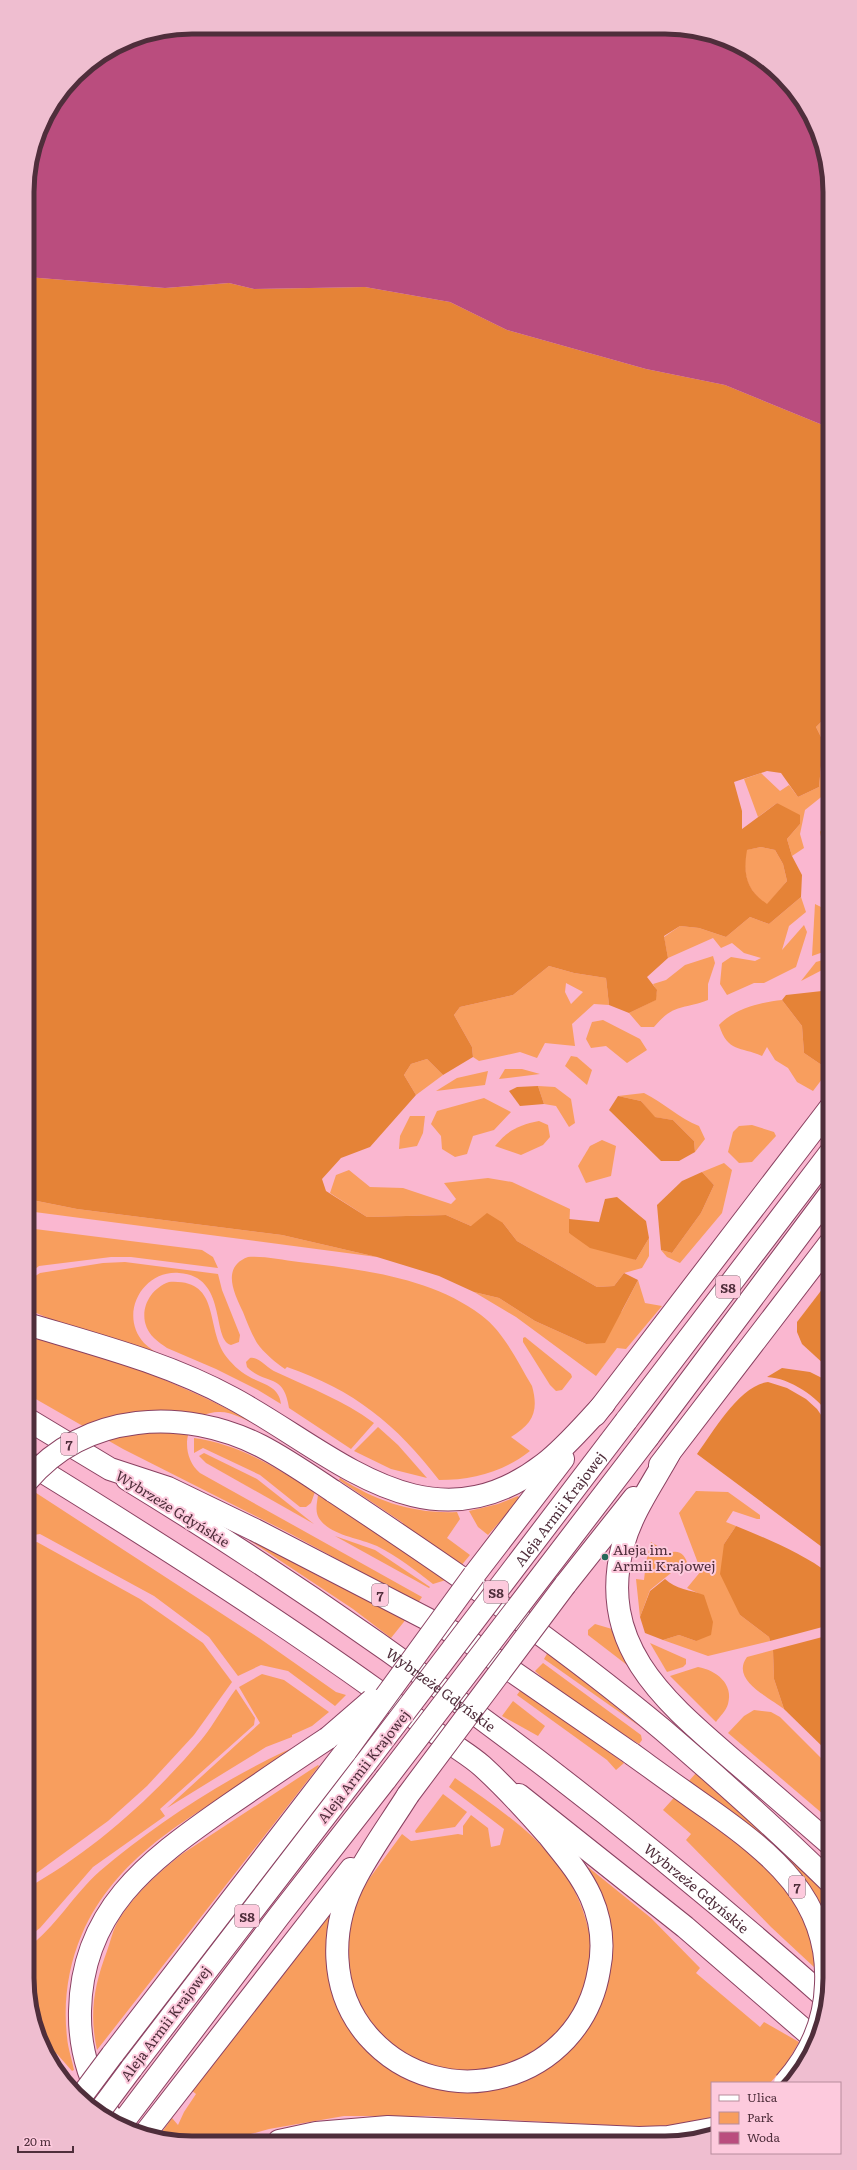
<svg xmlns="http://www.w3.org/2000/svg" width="857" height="2170" viewBox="0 0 857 2170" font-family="Literata,serif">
  <rect width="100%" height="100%" fill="#fab7d0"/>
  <!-- green -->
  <g fill="#f89e5e" fill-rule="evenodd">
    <polygon points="830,713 830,781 825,794 805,810 800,834 804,848 792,856 787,839 800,824 777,803 758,817 744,779 761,773 780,791 789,785 798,797 819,787 821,766 826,747 816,727"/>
    <polygon points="830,814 830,885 821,858 823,846 820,832"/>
    <path d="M761 847 775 850 783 864 787 881 767 905C746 890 743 875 746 850Z"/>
    <polygon points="801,897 806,912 789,926 782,950 804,925 807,932 796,967 764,983 754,983 727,995 720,984 722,963 731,957 755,961 761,958 744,953 732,943 721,948 713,938 668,958 664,937 680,926 699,928 726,937 750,917 769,924"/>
    <polygon points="815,904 825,909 828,935 826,951 812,956"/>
    <path d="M713 956 715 963 708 984V1000C682 1010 674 1003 654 1027H641L629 1013 655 1000 657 991 653 984 666 980 685 965Z"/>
    <polygon points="830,958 826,968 801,981 816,962"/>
    <path d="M549 966 574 973 606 978 609 1005 594 1004 572 1024 575 1046 545 1043 537 1058 520 1052 479 1061 473 1057 472 1047 454 1015 460 1007 513 995ZM566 983 583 992 571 1004 565 992Z"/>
    <path d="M782 1000 802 1026 804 1053 829 1070 813 1091 797 1082 788 1068 775 1060 767 1047 762 1056C740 1046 728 1053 719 1025 734 1009 761 1002 782 1000Z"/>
    <polygon points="603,1020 640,1039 647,1050 627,1063 606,1046 591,1048 586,1039 592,1022"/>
    <polygon points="571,1056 577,1057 592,1070 587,1085 565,1066"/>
    <polygon points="427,1059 443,1075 416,1095 404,1075 411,1064"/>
    <polygon points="505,1069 522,1069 540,1074 499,1079"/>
    <polygon points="488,1071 485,1085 436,1091 457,1078"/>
    <polygon points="538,1086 555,1087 571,1099 575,1123 569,1127 556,1106 544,1104"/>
    <path d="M644 1093C664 1103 679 1118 699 1126L705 1139 695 1152 694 1141 673 1120 654 1117 641 1101 618 1096Z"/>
    <polygon points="484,1098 511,1112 494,1130 473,1136 467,1154 455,1157 442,1149 441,1136 431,1124 437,1111"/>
    <polygon points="410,1116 425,1116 423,1133 417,1146 399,1149 400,1136"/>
    <path d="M539 1121 548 1125 550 1137 543 1145 521 1155 495 1146C508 1130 519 1125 539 1121Z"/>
    <polygon points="752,1125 774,1132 776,1136 752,1162 739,1163 728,1152 733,1132 739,1126"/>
    <polygon points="602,1140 616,1146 611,1176 586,1183 578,1166 590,1146"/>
    <polygon points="724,1163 732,1170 722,1213 680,1263 667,1257 661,1250 672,1253 701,1213 714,1185 702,1172"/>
    <polygon points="349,1170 370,1187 403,1188 451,1204 456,1199 444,1183 488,1178 512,1182 570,1209 569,1233 636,1260 649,1238 649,1256 642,1268 624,1273 614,1286 597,1287 517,1241 503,1223 471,1226 446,1215 367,1217 330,1193 336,1175"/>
    <polygon points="27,1199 77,1209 282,1235 377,1257 27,1211"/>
    <polygon points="27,1228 202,1250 213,1257 218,1268 131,1257 111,1257 39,1266 27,1275"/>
    <path d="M248 1257C264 1256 282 1260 299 1262 358 1269 431 1277 481 1315 504 1332 517 1361 532 1386 539 1411 533 1424 511 1437L530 1451C503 1472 473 1480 439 1480 396 1424 354 1390 287 1367L285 1369C277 1364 263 1352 257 1343 251 1333 247 1322 243 1312 234 1293 221 1267 248 1257Z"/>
    <path d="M125 1262 218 1274 222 1290 240 1335 239 1342 231 1345C211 1339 228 1276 179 1273 143 1270 118 1314 144 1343 149 1348 157 1353 163 1357L62 1324 27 1309C27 1294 25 1281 40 1273L103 1263Z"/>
    <polygon points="638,1280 645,1303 662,1306 626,1349 617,1348 596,1376 516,1317 474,1292 499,1298 535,1321 586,1344 622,1311"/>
    <path d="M169 1282C221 1279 205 1325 225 1355 231 1363 239 1371 248 1376 261 1384 279 1385 281 1404L258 1390 216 1369 167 1348C163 1345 158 1342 154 1338 135 1319 146 1290 169 1282Z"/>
    <path d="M27 1334C107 1355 184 1384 256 1424 244 1420 231 1411 218 1412 184 1413 178 1454 200 1473L422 1597 418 1603 289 1533 123 1449 27 1394Z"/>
    <polygon points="525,1337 571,1374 572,1377 562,1390 556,1391 550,1385 523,1342 523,1338"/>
    <path d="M250 1358C258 1356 268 1369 276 1372 310 1388 343 1400 374 1423L351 1449 289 1408C284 1372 266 1386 247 1367L246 1362Z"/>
    <polygon points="378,1427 398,1445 427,1478 391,1469 354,1451"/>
    <path d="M194 1438C239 1444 277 1468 315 1492L311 1503 306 1507H300L260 1475 203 1448 194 1453Z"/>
    <polygon points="204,1453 257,1479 314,1524 206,1463 199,1456"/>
    <path d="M340 1478C376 1501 413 1514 457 1512L460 1519 447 1538 470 1555 460 1567 403 1525V1523L339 1480Z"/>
    <polygon points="27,1487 259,1638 336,1692 346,1695 335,1706 288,1671 261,1665 238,1676 209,1637 154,1596 40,1534 27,1536"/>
    <polygon points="696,1491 728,1492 760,1515 760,1519 757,1519 733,1511 726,1522 736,1526 724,1544 740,1615 769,1637 770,1641 708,1656 663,1640 679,1635 696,1641 704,1596 687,1588 701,1571 679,1513"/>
    <path d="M318 1495 389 1542 391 1539 449 1579 433 1584C415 1570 397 1556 377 1546 359 1538 334 1536 321 1521 314 1513 317 1504 318 1495Z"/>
    <polygon points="518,1496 520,1499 488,1535 478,1527 469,1511 498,1504"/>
    <polygon points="335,1536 375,1550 430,1587 429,1588"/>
    <polygon points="251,1538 322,1578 407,1618 391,1638 353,1609 249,1540"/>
    <polygon points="37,1542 140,1599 203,1643 232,1682 194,1735 147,1786 108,1821 27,1880 27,1546"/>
    <path d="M651 1542 669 1553C680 1549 686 1556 688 1566L682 1575 673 1567 669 1571 671 1573 650 1590 640 1617 636 1579 644 1580 646 1562Z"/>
    <polygon points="595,1624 612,1629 627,1665 588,1635 588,1630"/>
    <polygon points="650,1643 686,1659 686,1664 683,1667 667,1672"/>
    <path d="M773 1650 774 1679 784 1709C769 1697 730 1680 747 1657Z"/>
    <polygon points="548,1652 642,1728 544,1659"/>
    <path d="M543 1663 641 1735 642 1740 639 1744C603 1721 566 1701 535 1671Z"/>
    <path d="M698 1667C716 1670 734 1684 728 1704 726 1711 720 1716 716 1722L670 1676Z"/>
    <polygon points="262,1674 284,1680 329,1712 312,1726 292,1735 292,1737 266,1747 167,1808 260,1723 239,1687"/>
    <polygon points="522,1688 624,1763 616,1770 607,1760 517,1695"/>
    <path d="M236 1689 255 1718 254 1725 160 1809 165 1816 93 1867 40 1928 27 1938V1888C92 1852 155 1796 202 1739 215 1723 224 1705 236 1689Z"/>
    <polygon points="513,1701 545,1726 538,1736 502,1716"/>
    <polygon points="754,1710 771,1712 780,1717 830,1767 830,1820 728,1733 744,1716"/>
    <path d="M311 1740C229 1800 125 1836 82 1934 68 1966 63 2003 67 2037 68 2049 72 2059 74 2070L72 2071 57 2054 43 2046 33 2021 27 1978V1948C56 1927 73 1895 100 1871 159 1821 239 1769 311 1740Z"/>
    <path d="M318 1765 319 1766 97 2050C89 2013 94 1986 107 1951 110 1943 112 1933 116 1925 131 1897 157 1874 182 1854Z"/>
    <polygon points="696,1773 788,1855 830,1899 830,1982 771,1927 686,1840 691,1834 663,1810"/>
    <path d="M455 1778C512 1818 571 1855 588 1928 591 1938 590 1948 591 1958 592 1976 594 1994 596 2013L599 1891 588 1867 651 1918 700 1968 696 1973 760 2027 764 2022 799 2042 785 2066 770 2083H712V2117L686 2124 646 2127 427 2116H344L269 2129 229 2140 157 2139 172 2118 178 2125 184 2112 196 2094 191 2090 328 1914H331L326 1955 348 1930 358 1897 369 1879 402 1834 411 1841 458 1834 463 1835V1826L471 1815 488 1828 491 1847 500 1845 504 1829 449 1787Z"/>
    <polygon points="443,1794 467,1812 455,1827 416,1833 415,1831"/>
  </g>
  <!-- forest -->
  <g fill="#e58337" fill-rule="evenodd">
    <path d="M27 277 165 288 229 283 254 289 365 287 450 302 507 330 646 369 725 385 830 428V713L816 727 826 747 821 766 819 787 798 797 781 773 767 771 734 782 742 811V829L777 803 800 815V824L787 839 792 856 802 875 801 897 769 924 750 917 726 937 699 928 680 926 664 936 668 958 647 977 657 990 656 1000 629 1013 609 1005 606 978 574 973 549 966 513 995 460 1007 454 1015 472 1047 473 1057 443 1075 427 1059 411 1064 404 1075 416 1095 370 1147 341 1158 322 1179 326 1191 367 1217 446 1215 471 1226 487 1213 503 1223 517 1241 597 1287 614 1286 624 1273 638 1280 605 1343 586 1344 535 1321 499 1298 474 1292 439 1276 377 1257 282 1235 77 1209 27 1199ZM761 847 775 850 783 864 787 881 767 904C746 890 743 874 747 850Z"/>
    <polygon points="830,986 830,1069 829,1070 804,1053 802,1026 782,1000 786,995 822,991"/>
    <polygon points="538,1086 544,1104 520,1106 509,1091 517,1087"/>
    <polygon points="618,1096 641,1101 655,1117 673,1120 694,1141 695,1152 679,1161 661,1161 609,1110"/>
    <polygon points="702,1172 714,1185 701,1213 672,1253 661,1250 657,1205 682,1181"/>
    <polygon points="617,1197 646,1221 649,1238 636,1260 590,1248 569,1233 569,1219 599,1222 605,1199"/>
    <polygon points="830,1279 830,1367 826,1366 802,1344 797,1332 797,1322"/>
    <path d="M782 1368 810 1372 830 1382V1416C818 1397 790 1378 767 1377Z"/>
    <path d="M768 1382 787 1388 806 1399 817 1409 830 1428V1553L697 1454C713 1432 740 1385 768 1382Z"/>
    <path d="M736 1526C768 1539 802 1553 830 1574V1625L770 1641 769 1637 740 1615 720 1574 724 1544Z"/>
    <path d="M665 1579C675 1589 691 1590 704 1595L713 1622 711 1635 696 1641 679 1635 663 1640 645 1633 640 1617 650 1591Z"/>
    <polygon points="830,1635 830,1754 784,1709 774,1679 773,1650"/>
  </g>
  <!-- water -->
  <polygon fill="#ba4d7e" points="192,27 697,30 738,44 774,68 808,109 824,149 830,192 830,428 725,385 646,369 507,330 450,302 365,287 254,289 229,283 165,288 27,277 27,181 44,119 83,68 129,39"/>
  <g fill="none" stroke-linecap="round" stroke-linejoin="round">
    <!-- major casing -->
    <g stroke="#8a4161" stroke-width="24">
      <g id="major">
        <path id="s1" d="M127 1479C376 1631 609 1806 827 1999"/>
        <polyline points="519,1795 685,1927 817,2041"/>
      </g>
    </g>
    <!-- highway casing -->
    <g stroke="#8a4161" stroke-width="24">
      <g id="highway">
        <path d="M27 1324C97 1345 168 1363 232 1398 333 1452 427 1554 544 1464 566 1447 585 1424 604 1404"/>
        <polyline points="595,1415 830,1108"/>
        <polyline points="27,1419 110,1469 168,1488 255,1530 464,1638 632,1754"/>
        <polyline points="626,1421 830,1153"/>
        <polyline points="648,1437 830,1194"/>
        <path d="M669 1454C653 1483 632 1512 623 1545 596 1646 666 1702 734 1761 766 1788 798 1816 830 1844"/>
        <path d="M27 1462C146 1535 263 1609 376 1690 400 1708 424 1725 449 1742 460 1750 472 1757 482 1766 505 1787 527 1811 548 1835 564 1855 580 1873 591 1897 601 1920 604 1946 599 1970 581 2081 442 2120 368 2036 329 1991 329 1927 357 1876 372 1848 391 1822 408 1795"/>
        <polyline points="660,1465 830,1243"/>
        <path d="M333 1491C446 1566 559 1643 663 1730 720 1779 776 1829 830 1882"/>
        <polyline points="474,1575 563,1459"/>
        <polyline points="565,1585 634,1498"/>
        <polyline points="112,2055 346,1751"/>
        <polyline points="131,2069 365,1764"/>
        <path d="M116 2124C92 2092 79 2051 80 2011 82 1911 147 1862 223 1809 258 1785 293 1761 328 1738"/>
        <polyline points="120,2126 279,1916 386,1779"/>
        <polyline points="144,2135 351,1869"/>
        <polyline points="279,2141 316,2133 388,2127 639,2138 668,2137 712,2129"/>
      </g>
    </g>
    <!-- major -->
    <use href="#major" stroke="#fff" stroke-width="22"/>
    <!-- highway -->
    <use href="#highway" stroke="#fff" stroke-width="22"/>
    <!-- highway-bridge casing -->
    <g stroke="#8a4161" stroke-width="24" stroke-linecap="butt">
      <g id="highway-bridge">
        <path d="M27 1481C85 1412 184 1407 261 1446 286 1459 309 1475 333 1491"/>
        <polyline points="328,1738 372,1700"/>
        <polyline points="346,1751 474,1575"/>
        <path d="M632 1754C657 1772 683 1791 709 1809 771 1853 830 1899 826 1984 825 2021 810 2055 785 2083"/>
        <path id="s2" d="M365 1764 626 1421"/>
        <polyline points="386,1779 648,1437"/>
        <polyline points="408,1795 565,1585"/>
        <polyline points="80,2098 112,2055"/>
        <polyline points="99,2112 131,2069"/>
      </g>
    </g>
    <!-- highway-bridge -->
    <use href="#highway-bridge" stroke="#fff" stroke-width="22"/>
  </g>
  <!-- markers -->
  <circle fill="#266858" stroke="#fdcadd" stroke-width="1.5" cx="605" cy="1557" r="4"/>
  <g text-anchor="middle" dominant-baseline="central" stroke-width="4" stroke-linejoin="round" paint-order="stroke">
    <!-- shield labels -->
    <g fill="#fdcadd" stroke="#835d6c" stroke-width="1">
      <rect x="716" y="1276" width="24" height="22" rx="3"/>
      <rect x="61" y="1433" width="16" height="22" rx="3"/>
      <rect x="484" y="1581" width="24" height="22" rx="3"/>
      <rect x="372" y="1584" width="16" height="22" rx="3"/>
      <rect x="789" y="1876" width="16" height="22" rx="3"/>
      <rect x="235" y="1905" width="24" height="22" rx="3"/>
    </g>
    <g font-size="13" font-weight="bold" fill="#4f2e3b">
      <text x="728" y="1287">S8</text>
      <text x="69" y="1444">7</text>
      <text x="496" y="1592">S8</text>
      <text x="380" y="1595">7</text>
      <text x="797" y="1887">7</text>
      <text x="247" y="1916">S8</text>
    </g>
    <!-- street labels -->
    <g font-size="14" fill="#4f2e3b" stroke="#fdcadd">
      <text transform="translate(173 1508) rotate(32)">Wybrzeże Gdyńskie</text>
      <text stroke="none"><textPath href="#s2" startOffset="321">Aleja Armii Krajowej</textPath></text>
      <text stroke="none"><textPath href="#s1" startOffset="378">Wybrzeże Gdyńskie</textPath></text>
      <text transform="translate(363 1766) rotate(-52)">Aleja Armii Krajowej</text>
      <text stroke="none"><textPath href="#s1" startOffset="702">Wybrzeże Gdyńskie</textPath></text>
      <text transform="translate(165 2023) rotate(-53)">Aleja Armii Krajowej</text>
    </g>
    <!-- poi labels -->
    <g font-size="14" fill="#4f2e3b" stroke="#fdcadd" text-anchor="start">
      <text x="613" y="1549">Aleja im.<tspan x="613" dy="16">Armii Krajowej</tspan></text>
    </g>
  </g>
  <!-- crop -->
  <path d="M0 0H857V2170H0ZM192 34H665A158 158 0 0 1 823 192V1978A158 158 0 0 1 665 2136H192A158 158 0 0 1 34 1978V192A158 158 0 0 1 192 34Z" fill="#efbed0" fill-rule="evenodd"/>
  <path fill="none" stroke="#4f2e3b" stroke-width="5" d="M192 34H665A158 158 0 0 1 823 192V1978A158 158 0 0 1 665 2136H192A158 158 0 0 1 34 1978V192A158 158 0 0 1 192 34Z"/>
  <!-- legend -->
  <rect x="711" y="2082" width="130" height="72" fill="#fdcadd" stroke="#b78c9c"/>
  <rect x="719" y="2095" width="20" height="6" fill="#ffffff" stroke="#b78c9c"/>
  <text x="747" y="2102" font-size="12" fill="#4f2e3b">Ulica</text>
  <rect x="719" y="2112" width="20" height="12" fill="#f89e5e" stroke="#b78c9c"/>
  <text x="747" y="2122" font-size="12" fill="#4f2e3b">Park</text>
  <rect x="719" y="2132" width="20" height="12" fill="#ba4d7e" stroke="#b78c9c"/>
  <text x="747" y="2142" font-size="12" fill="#4f2e3b">Woda</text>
  <!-- scale -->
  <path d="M18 2146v6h55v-6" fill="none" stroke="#4f2e3b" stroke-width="2"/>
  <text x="24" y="2146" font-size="12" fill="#4f2e3b" stroke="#fdcadd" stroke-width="3" paint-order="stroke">20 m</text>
</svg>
